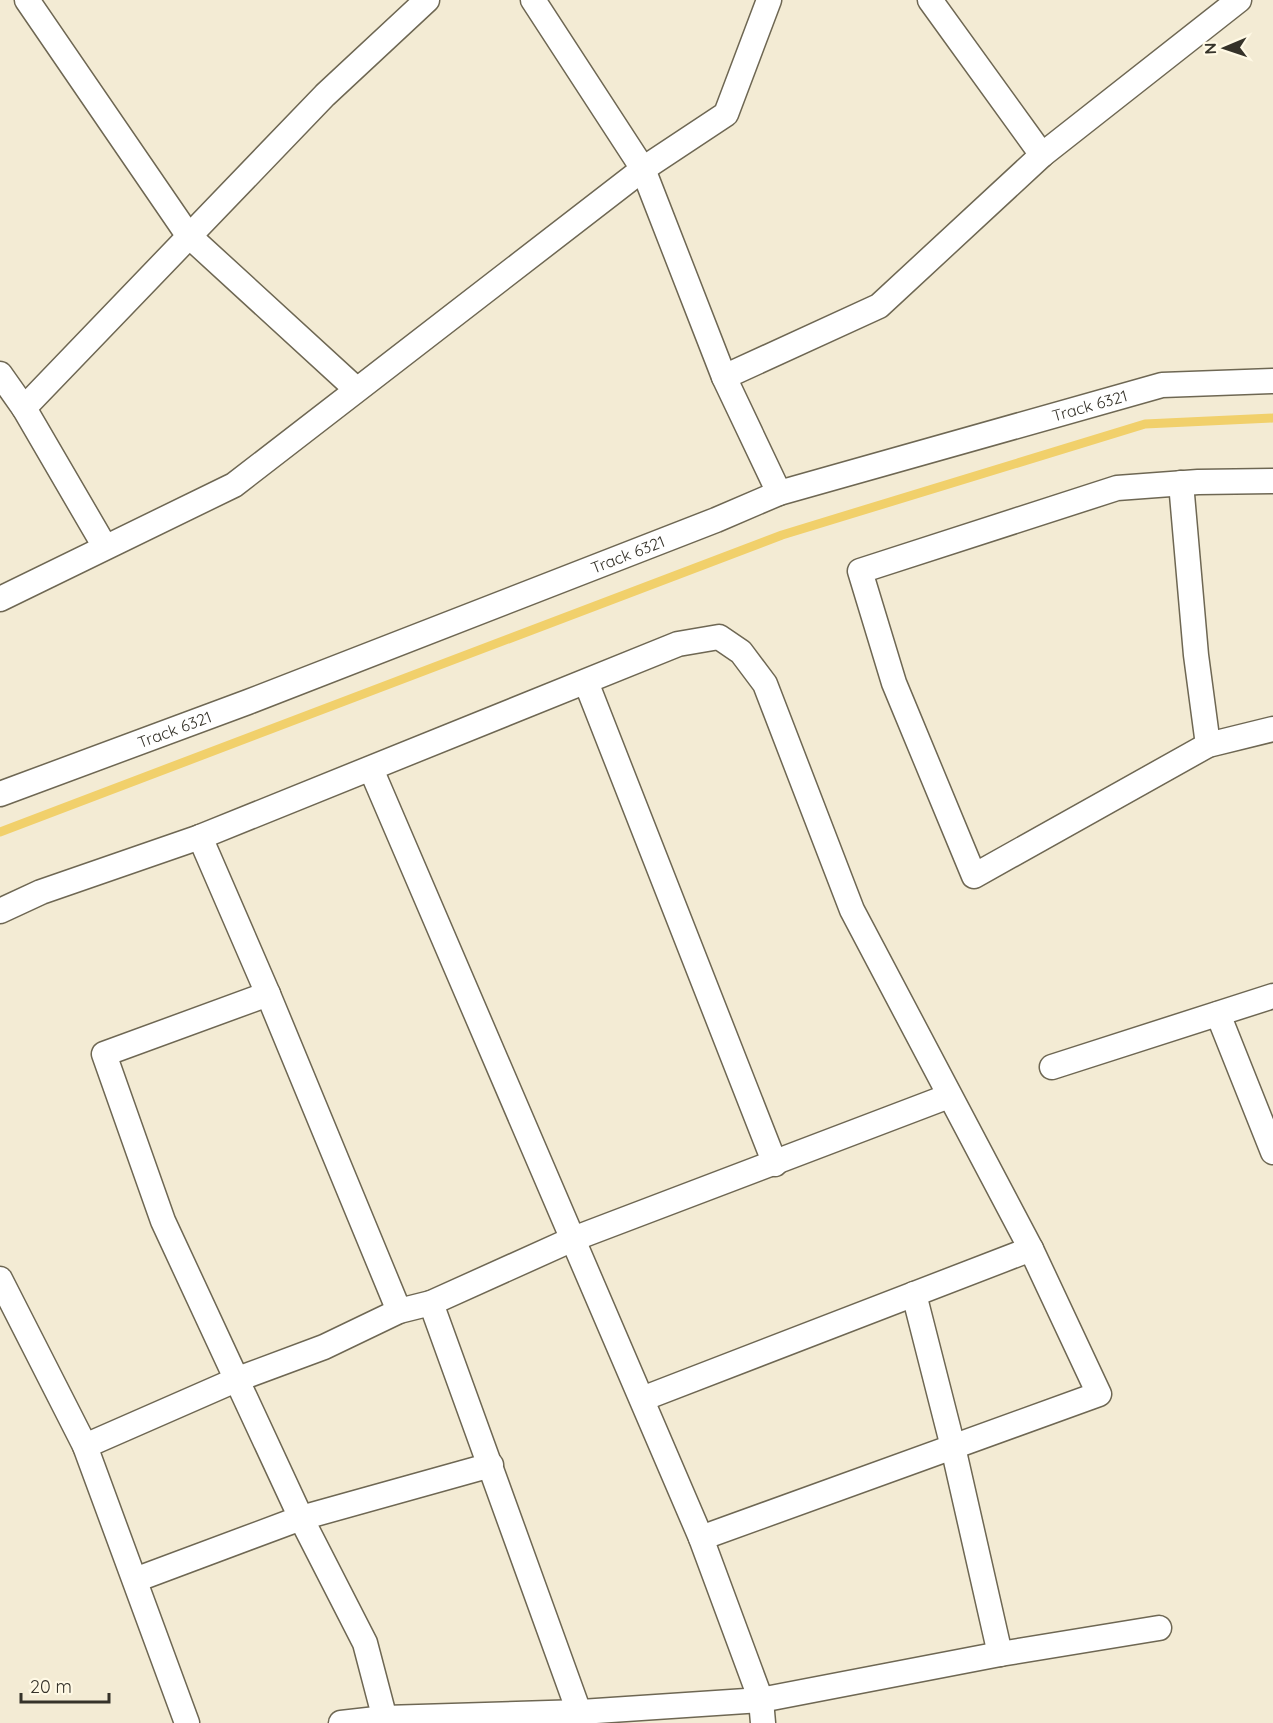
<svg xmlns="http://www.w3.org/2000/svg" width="1273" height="1723" viewBox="0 0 1273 1723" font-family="Quicksand,sans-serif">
  <rect width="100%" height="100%" fill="#f3ebd4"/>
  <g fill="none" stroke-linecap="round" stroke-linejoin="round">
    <!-- stream -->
    <polyline stroke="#f1d06b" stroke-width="9" points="0,832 782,535 1145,424 1273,418"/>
    <!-- street casing -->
    <g stroke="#6e6753" stroke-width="27">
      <g id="street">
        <polyline points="27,0 188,235 356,389"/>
        <polyline points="533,0 643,169 724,377 779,493"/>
        <polyline points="930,0 1042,155"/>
        <polyline points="0,374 24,408 105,547"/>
        <polyline points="724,377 879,306 1042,155 1239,0"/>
        <polyline points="24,408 325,95 427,0"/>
        <polyline points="1273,481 1198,482 1117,488 860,571 894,683 974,876 1208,745 1273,729"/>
        <polyline points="1181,483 1196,655 1208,745"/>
        <polyline points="0,599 234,485 643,169 726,114 769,0"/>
        <polyline points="586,682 775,1164"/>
        <polyline points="371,769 701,1538 761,1700 763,1723"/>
        <path id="s1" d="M0 794 248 702 716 520 779 493 1162 385 1273 381"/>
        <polyline points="200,837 268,994 399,1311"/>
        <polyline points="0,911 41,892 200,837 678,644 719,637 741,652 765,684 852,910 1031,1249 1099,1394 701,1538"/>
        <polyline points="268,994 104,1054 163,1221 301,1518 365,1643 386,1723"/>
        <polyline points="1218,1014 1273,1152"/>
        <polyline points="1052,1067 1273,996"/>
        <polyline points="0,1279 85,1446 187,1723"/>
        <polyline points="914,1294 953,1447 1000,1654"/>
        <polyline points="431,1303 583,1723"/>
        <polyline points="642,1399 1031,1249"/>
        <polyline points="85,1446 238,1379 324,1347 399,1311 431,1303 573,1239 949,1096"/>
        <polyline points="135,1580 301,1518 491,1465"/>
        <polyline points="341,1723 385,1718 581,1712 761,1700 1000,1654 1159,1628"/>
      </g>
    </g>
    <!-- street -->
    <use href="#street" stroke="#fff" stroke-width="24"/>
  </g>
  <g text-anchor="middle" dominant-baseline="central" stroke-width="4.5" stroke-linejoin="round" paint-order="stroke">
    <!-- street labels -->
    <g font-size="16" fill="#353229" stroke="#fff9e5">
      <text stroke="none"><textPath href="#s1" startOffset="1158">Track 6321</textPath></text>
      <text stroke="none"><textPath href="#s1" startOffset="672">Track 6321</textPath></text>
      <text stroke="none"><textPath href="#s1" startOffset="186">Track 6321</textPath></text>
    </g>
  </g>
  <!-- north arrow -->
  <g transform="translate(1225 48) rotate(268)" stroke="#fff9e5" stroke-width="4.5" paint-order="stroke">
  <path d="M0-4.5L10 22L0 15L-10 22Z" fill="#353229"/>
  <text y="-9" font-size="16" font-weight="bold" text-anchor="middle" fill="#353229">N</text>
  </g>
  <!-- scale -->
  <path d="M21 1693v9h88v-9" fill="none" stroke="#353229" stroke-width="3"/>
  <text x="30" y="1693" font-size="18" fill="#353229" stroke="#fff9e5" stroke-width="4.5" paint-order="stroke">20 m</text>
</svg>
